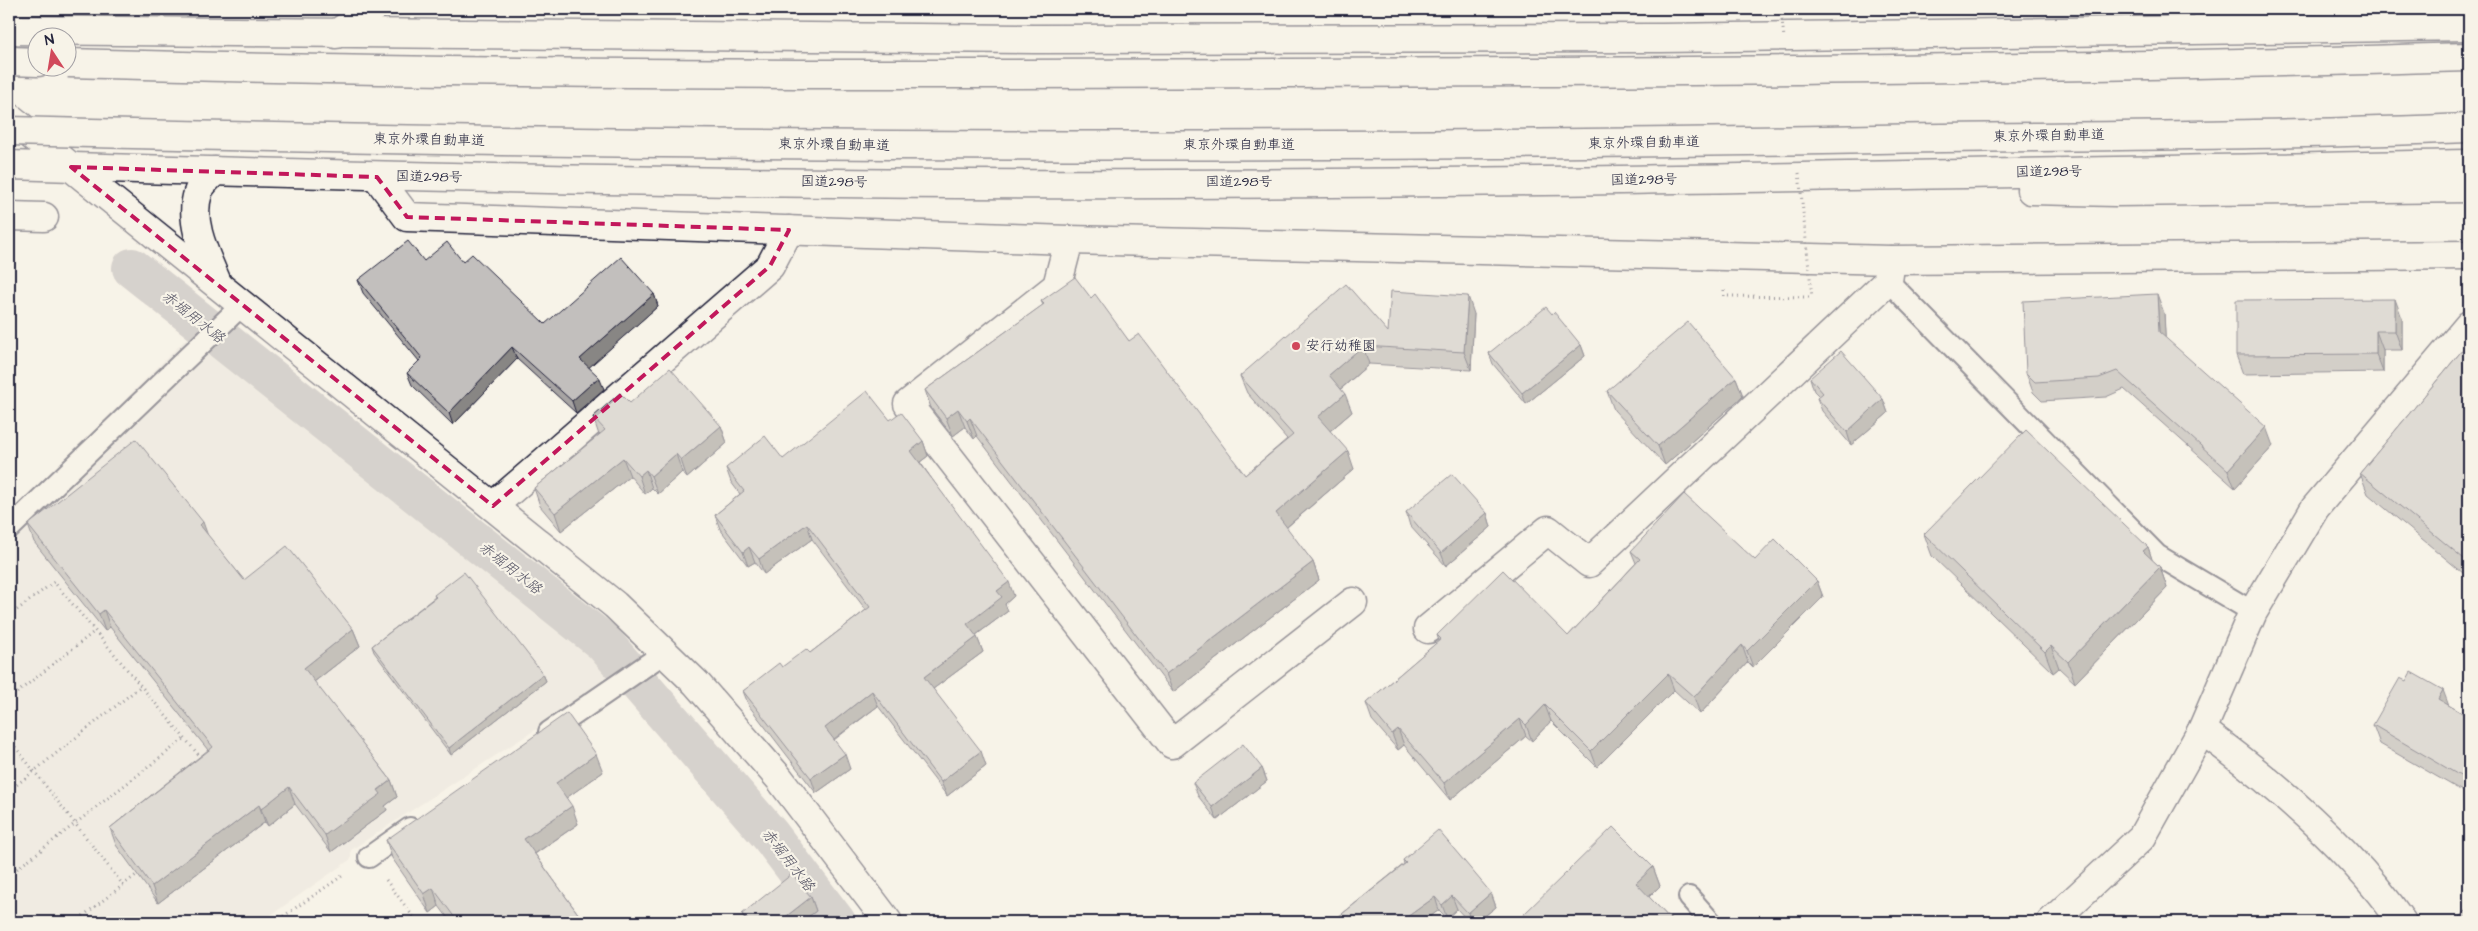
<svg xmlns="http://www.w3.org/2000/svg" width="2478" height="931" viewBox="0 0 2478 931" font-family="'Architects Daughter','Klee One',sans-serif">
  <rect width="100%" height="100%" fill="#f7f3e8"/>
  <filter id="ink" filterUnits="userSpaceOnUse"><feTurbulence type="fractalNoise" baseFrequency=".02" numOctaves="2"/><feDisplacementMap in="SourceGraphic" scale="10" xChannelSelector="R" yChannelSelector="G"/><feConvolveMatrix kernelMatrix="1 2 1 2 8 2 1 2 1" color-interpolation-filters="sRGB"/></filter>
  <g filter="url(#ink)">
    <!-- built -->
    <polygon fill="#e7e3db" points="189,336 302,416 525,586 587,642 619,675 351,850 351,859 261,922 9,922 9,515"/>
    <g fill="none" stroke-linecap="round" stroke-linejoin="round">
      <!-- canal -->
      <polyline stroke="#aeabad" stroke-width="40" points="132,268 603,642 770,835 836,922"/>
      <!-- lane casing -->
      <g stroke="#22223b" stroke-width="24">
        <g id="lane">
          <polyline points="1888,281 2157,555 2253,612"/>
          <polyline points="9,529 242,305"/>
          <polyline points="549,732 664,653"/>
          <polyline points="369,857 410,828"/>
          <polyline points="1689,897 1711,922"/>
        </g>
      </g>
      <!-- street casing -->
      <g stroke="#22223b" stroke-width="31">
        <g id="street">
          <polyline points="336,34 372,9"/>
          <polyline points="377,177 407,217 1069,240 1891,260 2469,255"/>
          <polyline points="9,216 44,217"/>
          <polyline points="1069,240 1057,286 908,404 1172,744 1353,602"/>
          <polyline points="493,506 770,266 789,230"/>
          <polyline points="1428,629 1548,530 1589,563 1888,281 1891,260"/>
          <path d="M2202 730C2273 782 2352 850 2402 922"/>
          <polyline points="2051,922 2142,837 2202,730 2253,612 2315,508 2469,325"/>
        </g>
      </g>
      <!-- secondary casing -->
      <g stroke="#22223b" stroke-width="31">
        <polyline id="secondary" points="9,117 615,605 696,683 779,778 888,922"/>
      </g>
      <!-- highway casing -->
      <g stroke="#22223b" stroke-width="31">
        <g id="highway">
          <polyline points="2208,12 2273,9"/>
          <polyline points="9,30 1034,39 1662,38 2469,26"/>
          <polyline points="9,61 38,62"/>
          <path d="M9 165C326 175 643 183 961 184 1464 186 1966 174 2469 164"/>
          <path d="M215 171C209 177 200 185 198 193 188 223 207 258 218 285"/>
          <polyline points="2031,190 2115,192 2469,188"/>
        </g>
      </g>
      <!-- path -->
      <g stroke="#22223b" stroke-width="3" stroke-dasharray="1 4" stroke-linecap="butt">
        <polyline points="1724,290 1724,296 1812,297"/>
        <polyline points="9,616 54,582 202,759"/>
        <polyline points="9,699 95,631"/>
        <polyline points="9,739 123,885"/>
        <polyline points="9,791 141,686"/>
        <polyline points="9,875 184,739"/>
        <polyline points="386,880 417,922"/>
        <polyline points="75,922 140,872"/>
        <polyline points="275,922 345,874"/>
      </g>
      <!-- lane -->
      <use href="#lane" stroke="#f7f3e8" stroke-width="20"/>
      <!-- street -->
      <use href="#street" stroke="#f7f3e8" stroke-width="28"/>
      <!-- secondary -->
      <use href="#secondary" stroke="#f7f3e8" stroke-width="28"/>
      <!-- highway -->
      <use href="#highway" stroke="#f7f3e8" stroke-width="28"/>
      <!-- highway-bridge casing -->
      <g stroke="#22223b" stroke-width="31" stroke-linecap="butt">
        <g id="highway-bridge">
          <path d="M68 63C474 75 880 75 1287 73 1681 72 2075 69 2469 57"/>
          <path d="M9 131C631 147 1253 150 1876 139 2074 136 2272 136 2469 128"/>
        </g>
      </g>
      <!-- path-bridge -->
      <g stroke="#22223b" stroke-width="3" stroke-dasharray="1 4" stroke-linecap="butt">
        <polyline points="1781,9 1784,38"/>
        <polyline points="1799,173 1812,297"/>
      </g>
      <!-- highway-bridge -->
      <use href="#highway-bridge" stroke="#f7f3e8" stroke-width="28"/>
    </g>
    <!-- wall -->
    <g fill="#a7a4a3" stroke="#22223b">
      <polygon points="424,261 463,262 545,324 654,294 658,306 589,367 604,389 576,413 517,359 453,425 412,385 407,373 419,361 363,293 358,280"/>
      <polygon points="1091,298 1129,341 1245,475 1287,439 1247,393 1240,376 1388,332 1474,314 1471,370 1369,364 1341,389 1352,412 1330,431 1354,469 1286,528 1313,562 1319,580 1173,692 977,436 974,439 965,427 953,436 931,408 925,390 1043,305 1041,301"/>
      <polygon points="2164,313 2165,338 2273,446 2235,488 2124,389 2106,397 2042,401 2033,392 2026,373"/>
      <polygon points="2402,318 2402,350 2383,350 2383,372 2243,374 2236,355"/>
      <polygon points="2469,342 2469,578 2368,494 2360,473"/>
      <polygon points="1581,345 1585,356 1526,404 1493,364 1489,353"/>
      <polygon points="1736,378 1743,396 1665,465 1614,410 1607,391"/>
      <polygon points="1810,378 1883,399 1888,413 1851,445 1822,411 1817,398 1819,396 1814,391"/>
      <polygon points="630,403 721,426 727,443 687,478 682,472 658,494 652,488 645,494 630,476 561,531 540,506 534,488 599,435 593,417"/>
      <polygon points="890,420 923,441 928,456 920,462 1014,596 1005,604 1008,611 976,635 983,652 933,689 986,766 947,796 878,706 834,740 850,769 816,793 749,706 743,691 782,667 810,653 866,610 812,539 764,574 755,562 748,566 720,529 715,515 740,494 731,482 726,468 783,459"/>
      <polygon points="1406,512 1487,513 1491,527 1446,566 1410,526"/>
      <polygon points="28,525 208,536 244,580 353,629 360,646 314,682 391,780 397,797 385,806 387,810 331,852 295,804 268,826 265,822 158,903 116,845 110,828 208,750 110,627 105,631 34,542"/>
      <polygon points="1924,534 2148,547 2152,560 2160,567 2167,588 2075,683 2059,668 2053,673 1932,556"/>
      <polygon points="1631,551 1755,560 1817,581 1823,597 1753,667 1748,662 1700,714 1674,690 1597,767 1551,721 1532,741 1526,736 1450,800 1404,745 1398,750 1372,720 1366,703 1439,641 1437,635 1568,636 1636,563"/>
      <polygon points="434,595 543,674 546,681 451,755 374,652 372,646 435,597"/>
      <polygon points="2448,705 2469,717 2469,795 2380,744 2373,725"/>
      <polygon points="1262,768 1267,781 1217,820 1198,796 1193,783"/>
      <polygon points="603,772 566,798 578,824 535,854 584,922 451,922 439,906 430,913 392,858 386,840"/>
      <polygon points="1403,860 1491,893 1496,907 1477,922 1469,922 1457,909 1447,918 1439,910 1423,922 1332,922 1404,864"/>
      <polygon points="1653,867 1660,886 1649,897 1673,922 1525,922 1523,915"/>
      <polygon points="811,897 816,911 801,922 746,922 742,914"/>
    </g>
    <!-- shaded-wall -->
    <g fill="#888684" stroke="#22223b">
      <polygon points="654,294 658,306 585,371 580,359"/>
      <polygon points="2157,294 2164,313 2166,351 2159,332"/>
      <polygon points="1468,296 1474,314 1471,370 1464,352"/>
      <polygon points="2395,299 2402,318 2402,350 2395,331"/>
      <polygon points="2376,331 2383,350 2383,372 2376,354"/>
      <polygon points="1581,345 1585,356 1526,404 1522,393"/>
      <polygon points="1363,346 1369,364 1336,393 1329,375"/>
      <polygon points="512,347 517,359 453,425 449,413"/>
      <polygon points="599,377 604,389 576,413 572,401"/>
      <polygon points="1736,378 1743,396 1665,465 1658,446"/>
      <polygon points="1345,394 1352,412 1325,435 1318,417"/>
      <polygon points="1883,399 1888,413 1851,445 1847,432"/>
      <polygon points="958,409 965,427 953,436 946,418"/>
      <polygon points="970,418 977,436 974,439 967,421"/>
      <polygon points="721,426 727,443 687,478 681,460"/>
      <polygon points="2266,427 2273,446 2235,488 2228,470"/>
      <polygon points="923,441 928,456 916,465 911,451"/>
      <polygon points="1348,451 1354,469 1282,531 1276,513"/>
      <polygon points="676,454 682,472 658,494 651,476"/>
      <polygon points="623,458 630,476 561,531 555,513"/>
      <polygon points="646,470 652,488 645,494 639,476"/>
      <polygon points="1487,513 1491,527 1446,566 1441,553"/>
      <polygon points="203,522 209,539 200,525"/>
      <polygon points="807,524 812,539 764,574 759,559"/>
      <polygon points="749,547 755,562 748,566 743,552"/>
      <polygon points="2148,547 2155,568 2143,551"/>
      <polygon points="1313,562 1319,580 1173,692 1166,674"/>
      <polygon points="2160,567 2167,588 2075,683 2068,662"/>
      <polygon points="1817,581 1823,597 1753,667 1747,651"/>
      <polygon points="1009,582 1014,596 1005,604 1008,611 972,638 967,624 997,591"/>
      <polygon points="104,610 110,627 105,631 99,614"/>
      <polygon points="353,629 360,646 310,685 304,668"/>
      <polygon points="977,637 983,652 929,692 924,677"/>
      <polygon points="1742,645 1748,662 1700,714 1694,697"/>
      <polygon points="2051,646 2059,668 2053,673 2045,652"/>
      <polygon points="543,674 546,681 451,755 449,748"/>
      <polygon points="1668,674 1674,690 1597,767 1591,751"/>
      <polygon points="2443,690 2450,709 2438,699"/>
      <polygon points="872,691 878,706 830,742 825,728"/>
      <polygon points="1545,705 1551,721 1532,741 1526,725"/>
      <polygon points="1520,719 1526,736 1450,800 1444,783"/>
      <polygon points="1398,729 1404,745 1398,750 1392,734"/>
      <polygon points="981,751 986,766 947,796 941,782"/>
      <polygon points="596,754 603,772 562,801 556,783"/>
      <polygon points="845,754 850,769 816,793 811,778"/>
      <polygon points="1262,768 1267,781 1217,820 1212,807"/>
      <polygon points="391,780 397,797 385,806 387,810 331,852 325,835"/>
      <polygon points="289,787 295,804 268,826 261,809"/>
      <polygon points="259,805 265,822 158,903 152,886"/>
      <polygon points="572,806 578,824 530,857 524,839"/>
      <polygon points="1653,867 1660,886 1643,902 1636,883"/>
      <polygon points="433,888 439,906 430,913 424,894"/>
      <polygon points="1491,893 1496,907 1477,922 1471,922 1468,913"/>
      <polygon points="1452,896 1457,909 1447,918 1442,905"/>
      <polygon points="811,897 816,911 801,922 779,922"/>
      <polygon points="1435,897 1439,910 1423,922 1400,922"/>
    </g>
    <!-- building -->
    <g fill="#c2bfbd" stroke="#22223b">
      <polygon points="408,241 424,261 447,242 463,262 472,254 545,324 621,257 654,294 580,359 599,377 572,401 512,347 449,413 407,373 422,358 358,280"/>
      <polygon points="1075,277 1091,298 1095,294 1129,341 1139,334 1245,475 1293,435 1240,376 1346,284 1388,332 1391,291 1468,296 1464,352 1363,346 1329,375 1345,394 1318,417 1348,451 1276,513 1313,562 1166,674 970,418 967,421 958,409 946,418 925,390 1044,304 1041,301"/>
      <polygon points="2157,294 2159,332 2266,427 2228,470 2117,371 2099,378 2035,382 2026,373 2023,301"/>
      <polygon points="2395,299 2395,331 2376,331 2376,354 2236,355 2236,300"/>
      <polygon points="1546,307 1552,314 1554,312 1581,345 1522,393 1489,353"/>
      <polygon points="1688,322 1736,378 1658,446 1607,391"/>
      <polygon points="2469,342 2469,563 2360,473"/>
      <polygon points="1841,351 1883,399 1847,432 1817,398 1823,393 1810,378"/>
      <polygon points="670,368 721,426 681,460 676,454 651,476 646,470 639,476 623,458 555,513 534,488 605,430 593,417 620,393 630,403"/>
      <polygon points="867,391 890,420 901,412 923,441 911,451 1009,582 997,591 1002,597 967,624 977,637 924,677 981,751 941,782 872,691 825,728 845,754 811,778 743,691 779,663 782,667 806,649 810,653 870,607 807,524 759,559 749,547 743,552 715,515 744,491 726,468 765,436 783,459"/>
      <polygon points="2026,430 2148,547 2143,551 2160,567 2068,662 2051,646 2045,652 1924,534"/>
      <polygon points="136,439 203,522 200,525 244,580 287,546 353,629 304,668 391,780 378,790 381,794 325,835 289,787 261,809 259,805 152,886 110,828 213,747 104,610 99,614 28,525"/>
      <polygon points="1452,474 1487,513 1441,553 1406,512"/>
      <polygon points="1684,494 1755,560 1775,539 1817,581 1747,651 1742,645 1694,697 1668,674 1591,751 1545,705 1526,725 1520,719 1444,783 1398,729 1392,734 1366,703 1441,639 1437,635 1503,570 1568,636 1640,559 1631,551"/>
      <polygon points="464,572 543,674 449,748 372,646 436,597 434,595"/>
      <polygon points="2411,672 2443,690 2438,699 2469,717 2469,781 2373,725 2400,678 2406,681"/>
      <polygon points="567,713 596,754 556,783 572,806 524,839 584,922 458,922 433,888 424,894 386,840"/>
      <polygon points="1243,744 1262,768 1212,807 1193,783"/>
      <polygon points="1613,827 1653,867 1636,883 1673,922 1530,922 1523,915"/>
      <polygon points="1438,830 1491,893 1468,913 1452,896 1442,905 1435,897 1400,922 1332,922 1406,863 1403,860"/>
      <polygon points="792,874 811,897 779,922 749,922 742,914"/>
      <polygon points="2469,907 2469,922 2454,922"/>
      <polygon points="676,919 678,922 672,922"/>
    </g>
  </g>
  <!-- marked area -->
  <path d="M0 0H2478V931H0ZM71 167 377 177 407 217 789 230 770 266 493 506Z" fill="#f7f3e8" fill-opacity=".55" fill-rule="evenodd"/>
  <path fill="none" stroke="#c2185b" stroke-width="4" stroke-dasharray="10 6" stroke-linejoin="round" d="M71 167 377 177 407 217 789 230 770 266 493 506Z"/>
  <!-- markers -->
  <circle fill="#d1495b" stroke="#f7f3e8" stroke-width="2" cx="1296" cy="346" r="5"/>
  <g text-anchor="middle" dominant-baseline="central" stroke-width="4.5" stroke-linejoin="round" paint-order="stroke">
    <!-- street labels -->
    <g font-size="14" fill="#22223b" stroke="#f7f3e8">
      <text transform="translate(2049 136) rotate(-1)">東京外環自動車道</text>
      <text transform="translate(429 140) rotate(1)">東京外環自動車道</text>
      <text transform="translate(1644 143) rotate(-1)">東京外環自動車道</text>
      <text transform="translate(834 145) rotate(1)">東京外環自動車道</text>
      <text x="1239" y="145">東京外環自動車道</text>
      <text transform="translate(2049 172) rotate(-1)">国道298号</text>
      <text transform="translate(429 177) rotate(1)">国道298号</text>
      <text transform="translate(1644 180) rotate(-1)">国道298号</text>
      <text transform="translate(834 182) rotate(1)">国道298号</text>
      <text x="1239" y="182">国道298号</text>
    </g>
    <!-- poi labels -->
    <g font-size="14" fill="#22223b" stroke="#f7f3e8" text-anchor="start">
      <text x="1306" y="346">安行幼稚園</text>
    </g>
    <!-- water labels -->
    <g font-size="15" font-style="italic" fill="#535263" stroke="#f7f3e8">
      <text transform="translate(193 317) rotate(38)">赤堀用水路</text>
      <text transform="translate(510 568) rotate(38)">赤堀用水路</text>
      <text transform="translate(788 860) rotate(52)">赤堀用水路</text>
    </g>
  </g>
  <!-- margin -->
  <rect width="2478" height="931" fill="none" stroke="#f7f3e8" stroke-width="30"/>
  <rect x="15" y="15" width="2448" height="901" fill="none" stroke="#22223b" stroke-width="2" filter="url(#ink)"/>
  <!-- north arrow -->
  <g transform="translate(52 52) rotate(348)"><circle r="24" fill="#f7f3e8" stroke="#a29fa3"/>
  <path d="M0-4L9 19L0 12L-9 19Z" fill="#d1495b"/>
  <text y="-8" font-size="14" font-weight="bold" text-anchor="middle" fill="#22223b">N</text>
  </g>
</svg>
